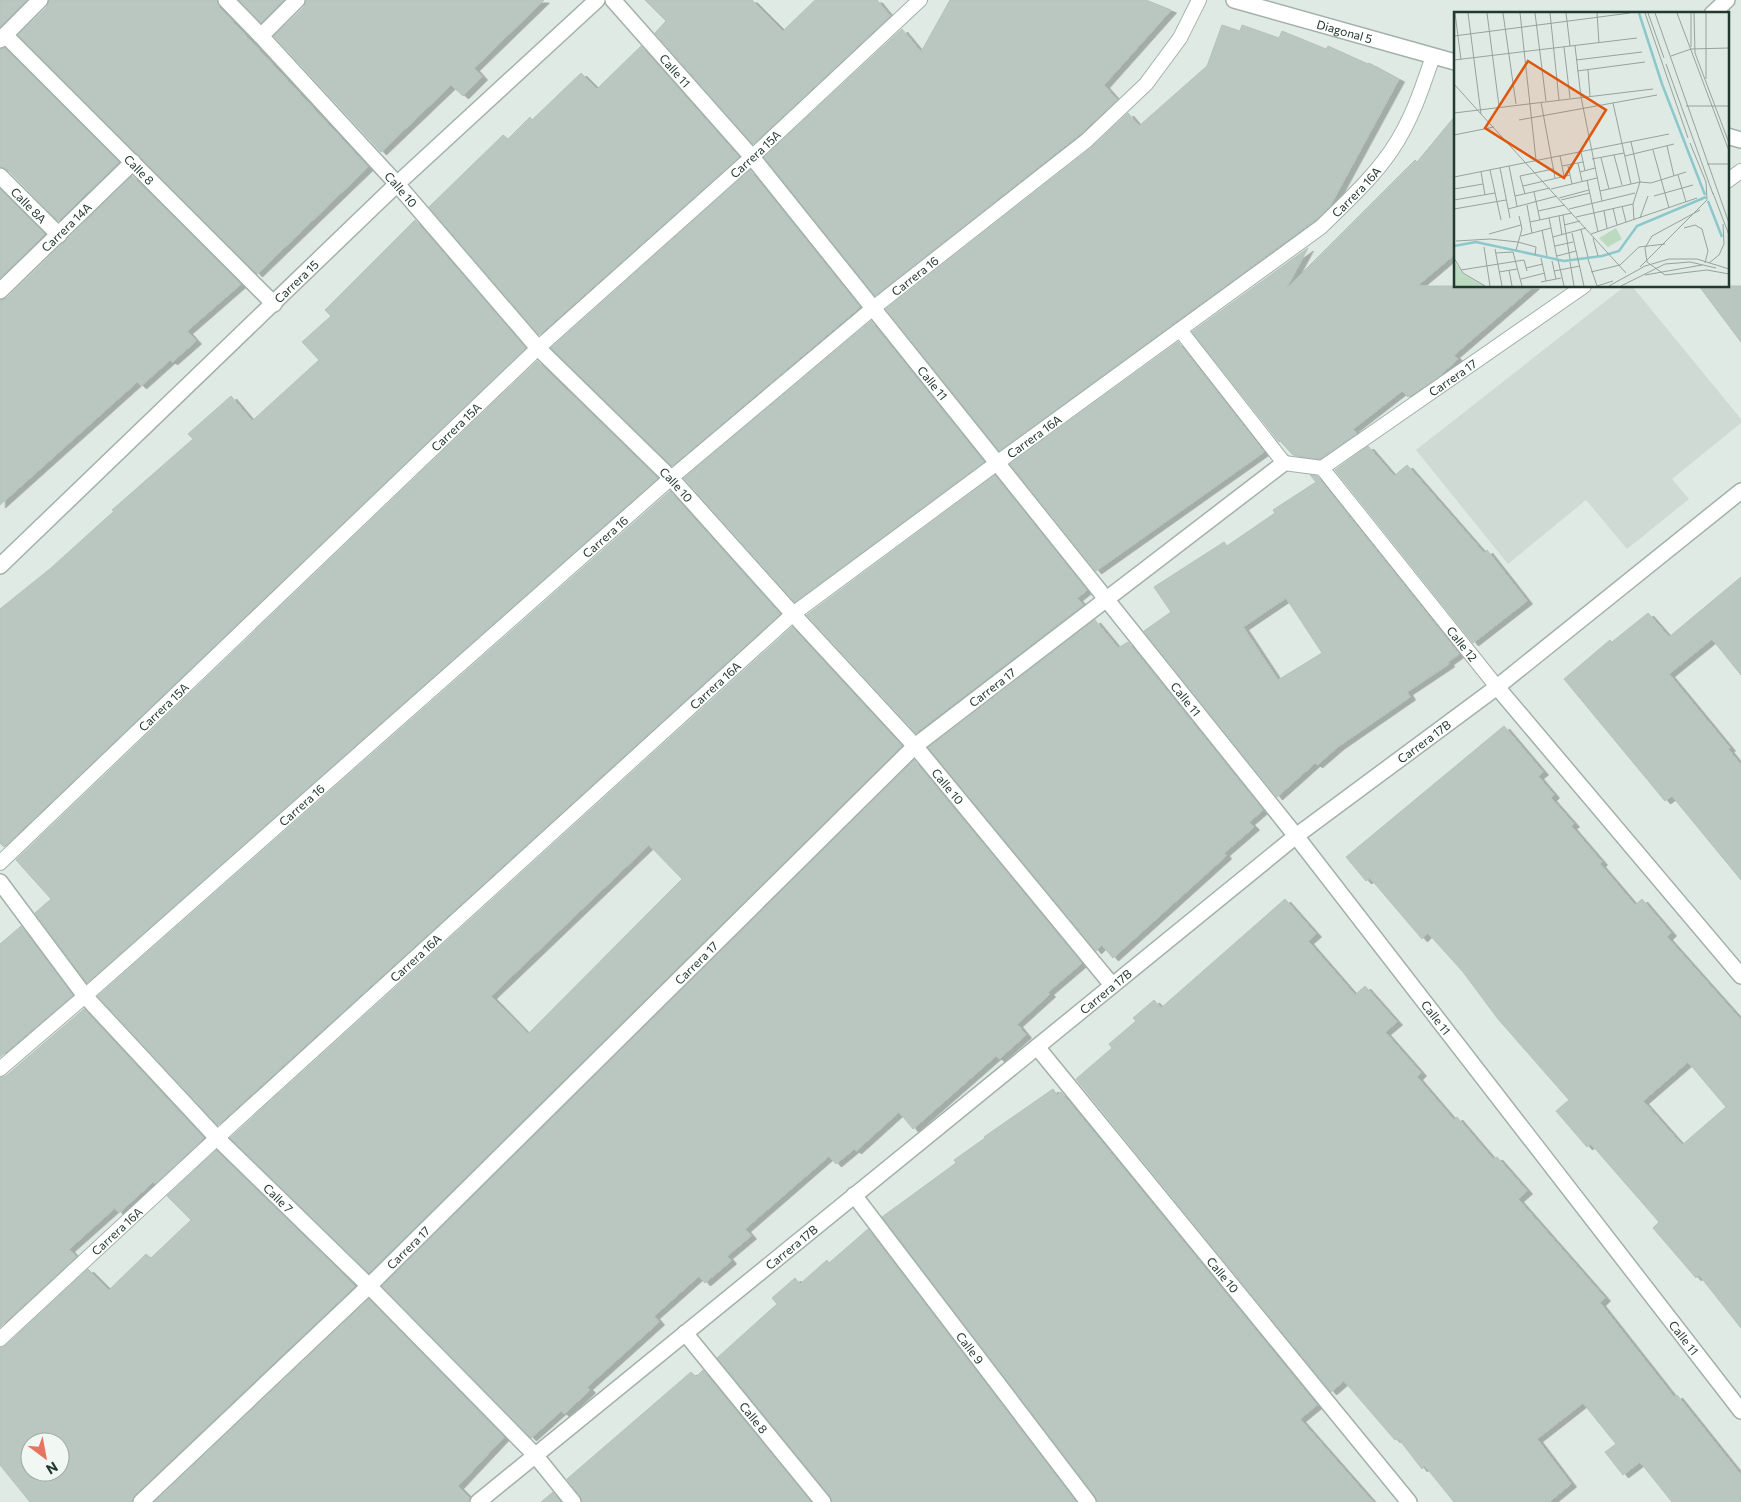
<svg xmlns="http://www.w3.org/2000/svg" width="1741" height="1502" viewBox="0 0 1741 1502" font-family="Commissioner,sans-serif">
  <defs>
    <filter id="shadow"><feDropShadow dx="5.5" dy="3" stdDeviation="0" flood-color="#0004"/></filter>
  </defs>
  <rect width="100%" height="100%" fill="#e0eae5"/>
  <!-- built -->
  <polygon fill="#cfdad4" points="1625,286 1632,286 1741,419 1741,423 1672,479 1689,499 1627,549 1586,500 1508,564 1416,450"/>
  <!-- building -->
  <g fill="#b9c7c0" stroke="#b3c3bb" fill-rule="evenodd" filter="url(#shadow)">
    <polygon points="0,0 27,0 0,27"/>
    <polygon points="49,0 217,0 219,7 368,167 257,274 18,35 47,7"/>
    <polygon points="239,0 284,0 261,23"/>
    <polygon points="306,0 544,0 474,68 482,77 463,96 451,85 381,152 274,36 304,7"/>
    <polygon points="645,0 752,0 783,31 815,0 877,0 890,16 753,144 655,33 666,21"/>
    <polygon points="950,0 1146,0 1171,10 1104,85 1117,100 1080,134 875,296 764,157 902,29 921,52"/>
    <polygon points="1222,25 1240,31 1242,25 1279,38 1282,31 1326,49 1328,46 1368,64 1369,63 1399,79 1330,206 1315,220 999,451 886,309 1091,148 1128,113 1139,126 1207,66"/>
    <polygon points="641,46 739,157 539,335 429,207 503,135 508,139 530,117 532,120 581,73 597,89"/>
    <polygon points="5,48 119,162 58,221 7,169 0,167 0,49"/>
    <polygon points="1455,116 1455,254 1417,286 1534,286 1454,355 1458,359 1437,378 1408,397 1402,391 1353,429 1357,433 1320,459 1293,455 1280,441 1279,442 1192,332 1308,248 1286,289 1415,160 1417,162"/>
    <polygon points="750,170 860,307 672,466 551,348"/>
    <polygon points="132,176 241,284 187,331 196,341 172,362 170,360 141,386 137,382 0,505 0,300 7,298"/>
    <polygon points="0,189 45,234 0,278"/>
    <polygon points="415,220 526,348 4,847 0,843 0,609 51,568 114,511 112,510 193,439 188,434 231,396 252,421 319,360 302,342 331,316 325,310"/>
    <polygon points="1699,286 1741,286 1741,342"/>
    <polygon points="871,321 984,462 795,602 684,478"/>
    <polygon points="1178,342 1264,452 1096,571 1010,464"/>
    <polygon points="537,361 658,478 87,983 35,913 51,899 16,860"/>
    <polygon points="1368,446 1394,476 1407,465 1484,553 1487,550 1527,601 1473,643 1335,470"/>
    <polygon points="995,475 1087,590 1077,598 1083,605 916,733 807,615"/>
    <path d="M1310 475 1317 476 1459 654 1448 662 1449 664 1407 692 1410 697 1339 746 1317 765 1315 763 1277 797 1144 631 1171 612 1154 587 1224 542 1227 546 1275 513 1273 510 1316 482ZM1286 598 1322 653 1278 680 1243 627Z"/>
    <polygon points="670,491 780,614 218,1125 98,996"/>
    <polygon points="1741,577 1741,675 1712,639 1669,674 1730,748 1728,749 1741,765 1741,880 1672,796 1665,801 1564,679 1610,640 1612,642 1648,613 1669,637"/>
    <polygon points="1095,620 1118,648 1128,642 1263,810 1249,822 1254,827 1224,853 1226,856 1113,958 1102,945 1096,951 928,748"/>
    <path d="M792 627 902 746 369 1273 230 1138ZM649 845 682 879 528 1034 491 996Z"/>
    <path d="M1504 726 1543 772 1538 776 1554 795 1551 798 1574 824 1571 826 1602 862 1600 864 1635 905 1642 899 1671 933 1667 937 1741 1020V1328L1699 1275 1696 1278 1653 1228 1659 1222 1591 1144 1587 1147 1556 1111 1569 1100 1498 1019 1463 972 1428 933 1422 939 1370 878 1366 881 1346 857ZM1688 1062 1726 1107 1682 1145 1643 1101Z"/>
    <polygon points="914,760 1082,963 1048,992 1050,994 1017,1024 1026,1035 999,1059 996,1056 913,1129 899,1112 856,1151 854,1149 836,1164 829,1156 745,1229 751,1236 727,1256 731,1261 705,1283 699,1276 654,1316 659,1322 587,1387 590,1390 564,1414 561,1411 531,1438 382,1286"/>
    <polygon points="1285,899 1316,934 1308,941 1355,995 1365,986 1397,1022 1385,1032 1421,1073 1417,1077 1454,1120 1457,1117 1493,1159 1497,1157 1527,1191 1518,1199 1605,1298 1600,1303 1674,1397 1677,1395 1741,1475 1741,1502 1672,1502 1640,1462 1623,1475 1605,1452 1616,1444 1583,1403 1537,1439 1571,1484 1549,1502 1454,1502 1425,1466 1422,1469 1398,1438 1395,1440 1344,1381 1331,1392 1076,1079 1112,1048 1109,1044 1136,1021 1133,1018 1154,1000 1161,1008"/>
    <polygon points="21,926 73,995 0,1057 0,944"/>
    <polygon points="84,1009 204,1138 155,1184 153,1182 119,1213 115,1208 69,1249 76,1257 0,1327 0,1078 6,1076"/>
    <polygon points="1053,1089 1057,1095 1061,1092 1317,1405 1300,1419 1373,1502 1097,1502 1095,1496 882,1217 956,1163 954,1160 985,1138 984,1137"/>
    <path d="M216 1150 355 1286 135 1495 132 1502H30L0 1465V1348L6 1345 88 1269 109 1290 146 1254 151 1258 191 1220 167 1196ZM30 1442H60V1472H30Z"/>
    <polygon points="868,1229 1076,1502 832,1502 830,1496 717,1358 777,1304 772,1298 795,1278 800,1284 827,1260 829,1263"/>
    <polygon points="369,1299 504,1437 458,1486 470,1498 469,1502 155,1502"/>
    <polygon points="703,1370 811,1502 582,1502 580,1496 567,1479 691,1372 696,1377"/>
    <polygon points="553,1492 561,1502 541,1502"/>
  </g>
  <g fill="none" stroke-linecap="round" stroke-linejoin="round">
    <!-- service casing -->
    <g stroke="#a3b1ab" stroke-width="16">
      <g id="service">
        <polyline points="1727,181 1741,171"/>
        <path id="s1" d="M1180 330 1284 463 1322 468 1497 687"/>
        <path id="s2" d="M1322 468 1584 286"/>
        <path id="s3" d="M0 863 538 348 752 157 920 0"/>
        <path id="s4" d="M0 1069 85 996 671 478 872 309 1086 141 1146 84 1180 38 1199 0"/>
        <path id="s5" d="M0 1339 217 1138 793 614 997 463 1321 227C1345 203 1372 179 1391 151 1411 122 1422 89 1433 56"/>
      </g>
    </g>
    <!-- minor casing -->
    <g stroke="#a3b1ab" stroke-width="18">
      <g id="minor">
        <path id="s6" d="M226 0 261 36 397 184 538 348 671 478 793 614 915 746 1112 985"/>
        <path id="s7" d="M613 0 752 157 1296 836 1741 1411"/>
        <polyline points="1712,14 1727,0"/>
        <path id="s8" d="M5 35 274 304"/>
        <polyline points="261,36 297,0"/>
        <polyline points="0,40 40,0"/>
        <path id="s9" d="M0 176 59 235"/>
        <path id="s10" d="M0 291 133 162"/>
        <path id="s11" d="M0 566 397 184 597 0"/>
        <polyline points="1497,687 1741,976"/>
        <path id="s12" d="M0 882 85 996 217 1138 369 1286 535 1455 573 1502"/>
        <path id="s13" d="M1037 1047 1409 1502"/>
        <path id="s14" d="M854 1195 1088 1502"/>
        <path id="s15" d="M685 1333 823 1502"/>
        <path id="s16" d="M141 1502 369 1286 915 746 1284 463"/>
        <path id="s17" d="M478 1502 1296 836 1497 687 1741 491"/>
      </g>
    </g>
    <!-- tertiary casing -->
    <g stroke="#a3b1ab" stroke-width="18">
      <g id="tertiary">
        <path id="s18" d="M1234 0 1455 62"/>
        <polyline points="1727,136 1741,140"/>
      </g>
    </g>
    <!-- service -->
    <use href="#service" stroke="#fff" stroke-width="14"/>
    <!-- minor -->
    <use href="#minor" stroke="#fff" stroke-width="15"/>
    <!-- tertiary -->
    <use href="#tertiary" stroke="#fff" stroke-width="15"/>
  </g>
  <g text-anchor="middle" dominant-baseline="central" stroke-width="4.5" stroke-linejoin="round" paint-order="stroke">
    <!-- street labels -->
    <g font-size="12" fill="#223931" stroke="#f1f7f3">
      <text stroke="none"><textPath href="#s18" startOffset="115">Diagonal 5</textPath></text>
      <text stroke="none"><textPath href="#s7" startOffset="94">Calle 11</textPath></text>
      <text stroke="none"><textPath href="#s3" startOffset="1036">Carrera 15A</textPath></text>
      <text stroke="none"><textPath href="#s8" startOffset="190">Calle 8</textPath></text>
      <text stroke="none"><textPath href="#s6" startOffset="258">Calle 10</textPath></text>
      <text stroke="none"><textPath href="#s5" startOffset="1779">Carrera 16A</textPath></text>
      <text stroke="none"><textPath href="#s9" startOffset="41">Calle 8A</textPath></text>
      <text stroke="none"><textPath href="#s10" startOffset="92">Carrera 14A</textPath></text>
      <text stroke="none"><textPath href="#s4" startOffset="1211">Carrera 16</textPath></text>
      <text stroke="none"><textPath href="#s11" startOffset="411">Carrera 15</textPath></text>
      <text stroke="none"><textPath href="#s2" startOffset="159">Carrera 17</textPath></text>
      <text stroke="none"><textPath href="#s7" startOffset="499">Calle 11</textPath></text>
      <text stroke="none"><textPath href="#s3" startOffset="631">Carrera 15A</textPath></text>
      <text stroke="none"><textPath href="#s5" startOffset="1374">Carrera 16A</textPath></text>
      <text stroke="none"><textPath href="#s6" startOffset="662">Calle 10</textPath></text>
      <text stroke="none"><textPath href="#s4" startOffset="806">Carrera 16</textPath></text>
      <text stroke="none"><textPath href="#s1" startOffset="432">Calle 12</textPath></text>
      <text stroke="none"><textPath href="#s5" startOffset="969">Carrera 16A</textPath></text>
      <text stroke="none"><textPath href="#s16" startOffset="1179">Carrera 17</textPath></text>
      <text stroke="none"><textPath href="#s7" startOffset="904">Calle 11</textPath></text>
      <text stroke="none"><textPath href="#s3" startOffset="226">Carrera 15A</textPath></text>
      <text stroke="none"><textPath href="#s17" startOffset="1214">Carrera 17B</textPath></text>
      <text stroke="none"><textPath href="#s6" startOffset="1068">Calle 10</textPath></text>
      <text stroke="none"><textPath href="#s4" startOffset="401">Carrera 16</textPath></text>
      <text stroke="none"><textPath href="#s5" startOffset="564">Carrera 16A</textPath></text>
      <text stroke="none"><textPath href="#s16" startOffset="774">Carrera 17</textPath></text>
      <text stroke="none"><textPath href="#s17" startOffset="809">Carrera 17B</textPath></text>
      <text stroke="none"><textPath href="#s7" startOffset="1309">Calle 11</textPath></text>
      <text stroke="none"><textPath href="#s12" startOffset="422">Calle 7</textPath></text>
      <text stroke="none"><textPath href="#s5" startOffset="159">Carrera 16A</textPath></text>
      <text stroke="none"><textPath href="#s17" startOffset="404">Carrera 17B</textPath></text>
      <text stroke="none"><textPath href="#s16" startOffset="369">Carrera 17</textPath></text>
      <text stroke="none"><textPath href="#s13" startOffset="294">Calle 10</textPath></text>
      <text stroke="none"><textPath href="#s7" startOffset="1714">Calle 11</textPath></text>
      <text stroke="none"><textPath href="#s14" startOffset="192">Calle 9</textPath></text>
      <text stroke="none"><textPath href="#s15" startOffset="109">Calle 8</textPath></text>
    </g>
  </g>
  <!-- overview -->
  <g transform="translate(1454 12)">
    <rect width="275" height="275" fill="#e0eae5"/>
    <path d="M162 216 168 227 154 235 145 226ZM0 249 9 262 30 274H1Z" fill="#bbdac0"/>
    <path fill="none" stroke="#8cc8cb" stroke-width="2.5" d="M185 1 208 72 251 183M254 189 268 225M0 234 22 230 110 249 148 244 165 239 183 214 252 185"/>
    <path fill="none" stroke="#94a39d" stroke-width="1" d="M1 1 7 48M14 1 27 102 172 261M33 1 45 94M49 1 62 92M66 1 82 148M81 1 92 89M96 1 105 88M112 1 116 34M143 1 145 31M191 1 234 126M194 1 210 46M201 1 275 211M223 1 275 139M237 1V35M240 1 241 41 275 131M252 1V67M0 24 176 1M121 34 127 85 148 189M110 35 116 86M217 44 237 37 275 36M0 48 183 26M122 48 188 40M212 52 259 182M134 58 136 84M123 59 191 50M0 72 27 102M87 90 101 166M159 91 177 172M232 94H275M0 101 199 77M65 108 203 83M0 123 40 115M177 130 186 170 179 192 180 208M213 134 220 164M199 138 215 196M127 140 131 159M160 143 168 173M106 144 110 164M171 144 220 132M147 146 155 177M138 147 170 141M124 151 128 169M253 152H275M55 154 63 194M108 154 129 150M114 154 118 172M46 156 56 206M36 158 47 208M27 160 31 183M126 160 141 156M224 163 232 190M0 165 215 122M133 168 144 220M69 174 116 163M0 177 29 172M97 177 143 166M146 179 186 170 197 171 232 160M80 180 86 208M259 181 275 223M71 182 66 164 99 157M61 184 96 176M200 184 239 173M105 186 135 178M0 188 41 181M107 188 136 181M73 193 78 221M168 194 172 210M159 196 163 213M0 197 52 188M54 197 103 184M115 197 181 181M246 198 198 224 191 236 193 250 211 263 253 258 275 262M84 199 111 193M150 199 153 216M109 203 116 247M105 204 108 223M122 205 179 192M95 206 103 246M186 206 194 184M76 210 118 201M110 213 126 209M230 216 241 213 248 217 254 239 251 251M88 218 93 244M127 218 134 245M118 221 130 274M35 222 67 213M137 222 243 186M67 224 97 216M99 225 132 216M139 226 144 244M2 229 36 227 64 230 82 235 81 243M101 234 119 230M30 235 36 274M41 237 48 274M62 238 68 217 65 204M42 241 59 240 68 274M103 244 122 239M0 246 9 261 31 274M87 246 92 269M134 247 143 274M104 248 110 274M98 249 102 267M116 250 120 274M255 251 265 243 270 232 269 212M166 253 185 235 211 232M186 255 253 188 252 170 236 131M72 256 89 252M7 258 70 248 73 259M55 258 58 274M100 259 126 254M45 260 63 257M137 260 166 253M191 263 248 253M67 267 91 261M87 270 107 266M143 274 159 269M155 274 191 254 215 247H243L275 257M167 274 211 252 236 250 262 256"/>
    <path fill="#de570e" fill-opacity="0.15" stroke="#de570e" stroke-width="2.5" d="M74 49 152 98 110 166 31 116Z"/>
    <rect width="275" height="275" fill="none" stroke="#223931" stroke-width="2.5"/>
  </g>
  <!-- north arrow -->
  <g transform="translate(45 1457) rotate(148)"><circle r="24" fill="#f1f7f3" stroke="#9eaba5"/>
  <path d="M0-4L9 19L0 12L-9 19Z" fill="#e77461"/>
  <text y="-8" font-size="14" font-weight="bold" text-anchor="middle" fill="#223931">N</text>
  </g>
</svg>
